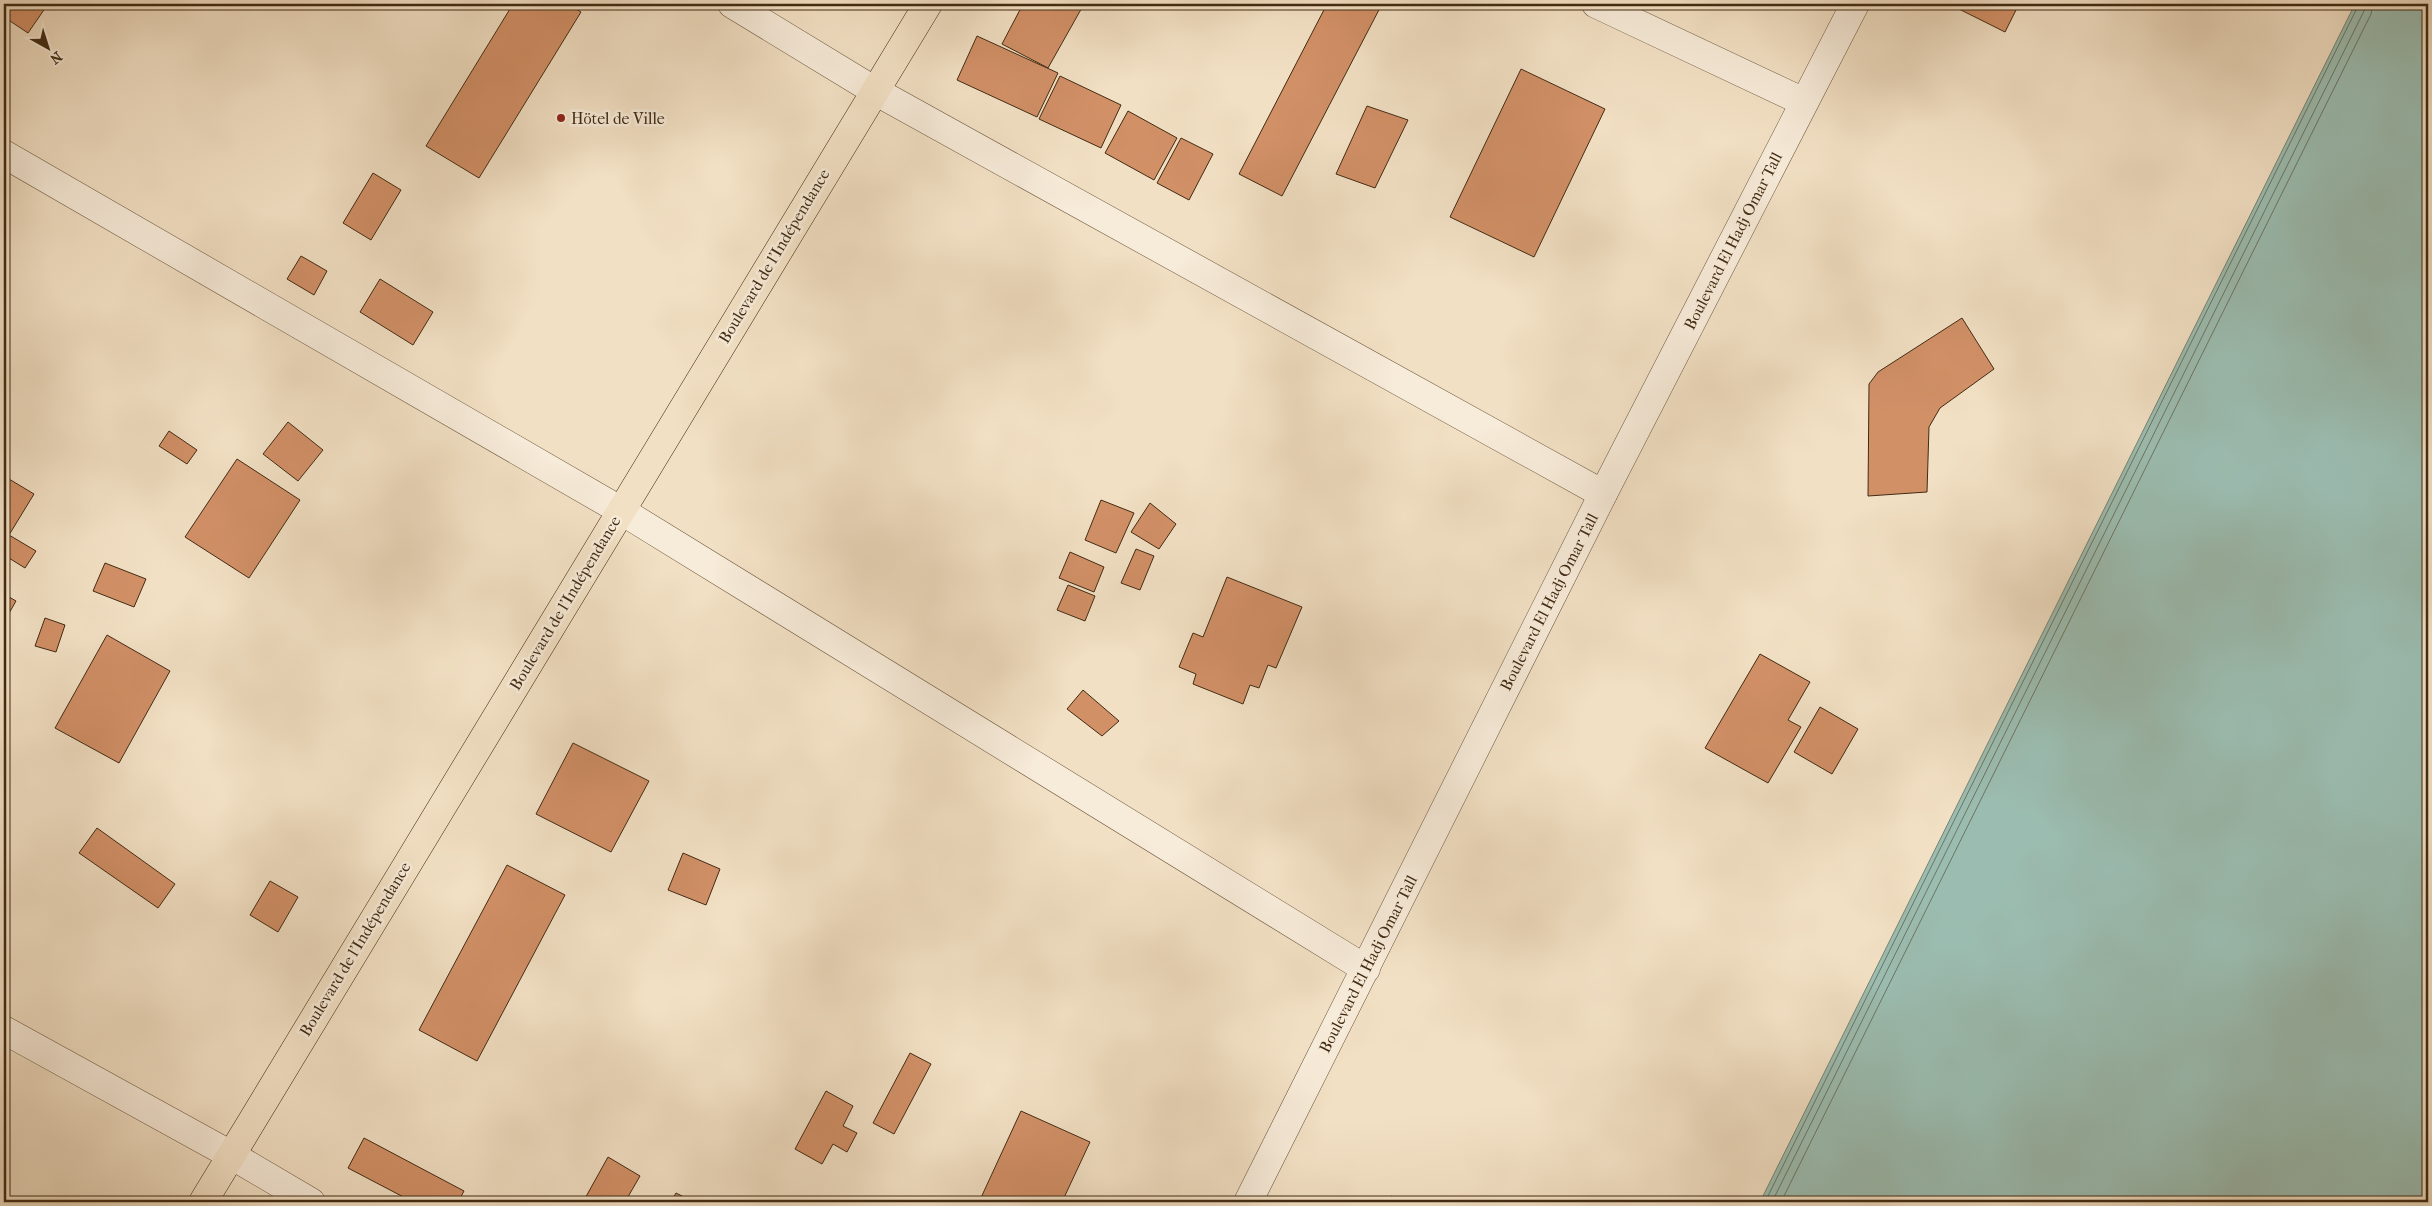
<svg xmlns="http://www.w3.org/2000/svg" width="2432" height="1206" viewBox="0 0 2432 1206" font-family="'IM FELL French Canon',serif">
  <rect width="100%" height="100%" fill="#f2e0c4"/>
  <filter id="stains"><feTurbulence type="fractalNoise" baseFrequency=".004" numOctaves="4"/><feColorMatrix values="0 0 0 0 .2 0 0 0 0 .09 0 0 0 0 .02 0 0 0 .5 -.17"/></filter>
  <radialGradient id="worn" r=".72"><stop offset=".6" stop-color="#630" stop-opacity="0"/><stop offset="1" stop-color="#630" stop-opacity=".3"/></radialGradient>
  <!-- water -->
  <polygon fill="#9bbdb1" stroke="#778372" points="2355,4 2428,4 2428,1202 1760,1202"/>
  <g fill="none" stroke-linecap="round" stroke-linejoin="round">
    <!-- shore -->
    <g stroke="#6e7462" stroke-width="1">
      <polyline points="1765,1202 2359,4"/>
      <polyline points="1772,1202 2364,11 2365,4"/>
      <polyline points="1781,1202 2371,14 2373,4"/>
    </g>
  </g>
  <!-- building -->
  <g fill="#d29067" stroke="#412b13">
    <polygon points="4,4 48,4 28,33 4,17"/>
    <polygon points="513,4 568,4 581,12 479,178 426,146"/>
    <polygon points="1023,4 1084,4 1048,68 1002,44"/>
    <polygon points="1327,4 1382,4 1282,196 1239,174"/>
    <polygon points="1954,4 2019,4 2005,32 1953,6"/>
    <polygon points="977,36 1058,73 1037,117 957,80"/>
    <polygon points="1521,69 1605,109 1534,257 1450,217"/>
    <polygon points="1060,76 1121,105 1101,148 1039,119"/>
    <polygon points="1367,106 1408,120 1375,188 1336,174"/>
    <polygon points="1128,111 1177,138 1154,180 1105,153"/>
    <polygon points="1181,138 1213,154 1189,200 1157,183"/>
    <polygon points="373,173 401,190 371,240 343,223"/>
    <polygon points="301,256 327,271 314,295 287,279"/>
    <polygon points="380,279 433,312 413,345 360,312"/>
    <polygon points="1962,318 1994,369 1940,408 1929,427 1927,492 1868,496 1869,384 1878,372"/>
    <polygon points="288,422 323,450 298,481 263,454"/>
    <polygon points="169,431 197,450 187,464 159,446"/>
    <polygon points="237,459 300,500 249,578 185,537"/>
    <polygon points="4,476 34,494 9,535 36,551 25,568 4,555"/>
    <polygon points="1101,500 1134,513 1116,553 1085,540"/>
    <polygon points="1150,503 1176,524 1159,549 1131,532"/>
    <polygon points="1136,549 1154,556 1140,590 1121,583"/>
    <polygon points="1070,552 1104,567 1094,592 1059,578"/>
    <polygon points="105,563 146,579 134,607 93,591"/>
    <polygon points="1227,577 1302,607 1276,668 1268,665 1259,688 1250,685 1243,704 1193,684 1196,674 1179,667 1193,633 1203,637"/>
    <polygon points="1068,585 1095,596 1085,621 1057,610"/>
    <polygon points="4,594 16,601 4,622"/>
    <polygon points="45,618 65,625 56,652 35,646"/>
    <polygon points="107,635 170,671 119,763 55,728"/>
    <polygon points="1760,654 1810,682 1788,720 1801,727 1768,783 1705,748"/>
    <polygon points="1083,690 1119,721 1102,736 1067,709"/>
    <polygon points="1820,707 1858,729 1832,774 1794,752"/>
    <polygon points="573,743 649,781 611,852 536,814"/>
    <polygon points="97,828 175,884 158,908 79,853"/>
    <polygon points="683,853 720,869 706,905 668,890"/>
    <polygon points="507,865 565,895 477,1061 419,1030"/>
    <polygon points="270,881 298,897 278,932 250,915"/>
    <polygon points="910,1053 931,1064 894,1134 873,1123"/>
    <polygon points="826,1091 853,1106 843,1126 857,1133 847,1152 833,1144 822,1164 795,1149"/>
    <polygon points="1021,1111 1090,1142 1062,1202 979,1202"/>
    <polygon points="364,1138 464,1191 458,1202 413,1202 348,1168"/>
    <polygon points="608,1157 640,1176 625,1202 583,1202"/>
    <polygon points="676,1193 694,1202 671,1202"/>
    <polygon points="1391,1196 1403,1202 1388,1202"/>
  </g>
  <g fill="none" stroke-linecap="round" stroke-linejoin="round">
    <!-- minor casing -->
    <g stroke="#6d583f" stroke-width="29">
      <g id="minor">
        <polyline points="1596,4 1804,102"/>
        <polyline points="875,91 1603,494"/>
        <polyline points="4,154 620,510 1366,969"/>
        <polyline points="4,1030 231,1155 311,1202"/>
      </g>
    </g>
    <!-- tertiary casing -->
    <g stroke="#6d583f" stroke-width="29">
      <g id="tertiary">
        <polyline points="732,4 875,91"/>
        <polyline points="1248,1202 1603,494 1855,4"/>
      </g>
    </g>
    <!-- trunk casing -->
    <g stroke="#412b13" stroke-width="29">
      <polyline id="trunk" points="203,1202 928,4"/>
    </g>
    <!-- minor -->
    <use href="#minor" stroke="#f7ebd9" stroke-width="28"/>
    <!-- tertiary -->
    <use href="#tertiary" stroke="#f7ebd9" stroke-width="28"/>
    <!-- trunk -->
    <use href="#trunk" stroke="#f2e0c4" stroke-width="28"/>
  </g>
  <!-- markers -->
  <circle fill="#8f2418" stroke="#f7ebd9" stroke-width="2" cx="561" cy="118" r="5"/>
  <g text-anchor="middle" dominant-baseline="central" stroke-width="5" stroke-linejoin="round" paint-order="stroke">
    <!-- poi labels -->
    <g font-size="16" fill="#412b13" stroke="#f7ebd9" text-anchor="start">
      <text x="571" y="118">Hötel de Ville</text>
    </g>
    <!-- street labels -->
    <g font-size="16" fill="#412b13" stroke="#f7ebd9">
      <text transform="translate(1733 241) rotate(-63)">Boulevard El Hadj Omar Tall</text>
      <text transform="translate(774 256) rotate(-59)">Boulevard de l'Indépendance</text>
      <text transform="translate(1549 602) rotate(-63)">Boulevard El Hadj Omar Tall</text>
      <text transform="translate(565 603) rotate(-59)">Boulevard de l'Indépendance</text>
      <text transform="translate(355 949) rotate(-59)">Boulevard de l'Indépendance</text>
      <text transform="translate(1368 964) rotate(-63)">Boulevard El Hadj Omar Tall</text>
    </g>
  </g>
  <!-- margin -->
  <rect width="2432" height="1206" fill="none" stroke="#f2e0c4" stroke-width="20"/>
  <rect x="5" y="5" width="2422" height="1196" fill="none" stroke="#412b13" stroke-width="2.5"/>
  <rect x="10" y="10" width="2412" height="1186" fill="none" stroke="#412b13"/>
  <!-- north arrow -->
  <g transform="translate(48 48) rotate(141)" stroke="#f7ebd9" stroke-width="4" paint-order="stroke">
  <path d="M0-4L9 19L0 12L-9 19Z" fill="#412b13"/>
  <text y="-8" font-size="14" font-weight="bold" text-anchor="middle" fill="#412b13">N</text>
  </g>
  <rect width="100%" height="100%" filter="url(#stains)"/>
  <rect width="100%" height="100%" fill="url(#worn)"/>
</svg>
